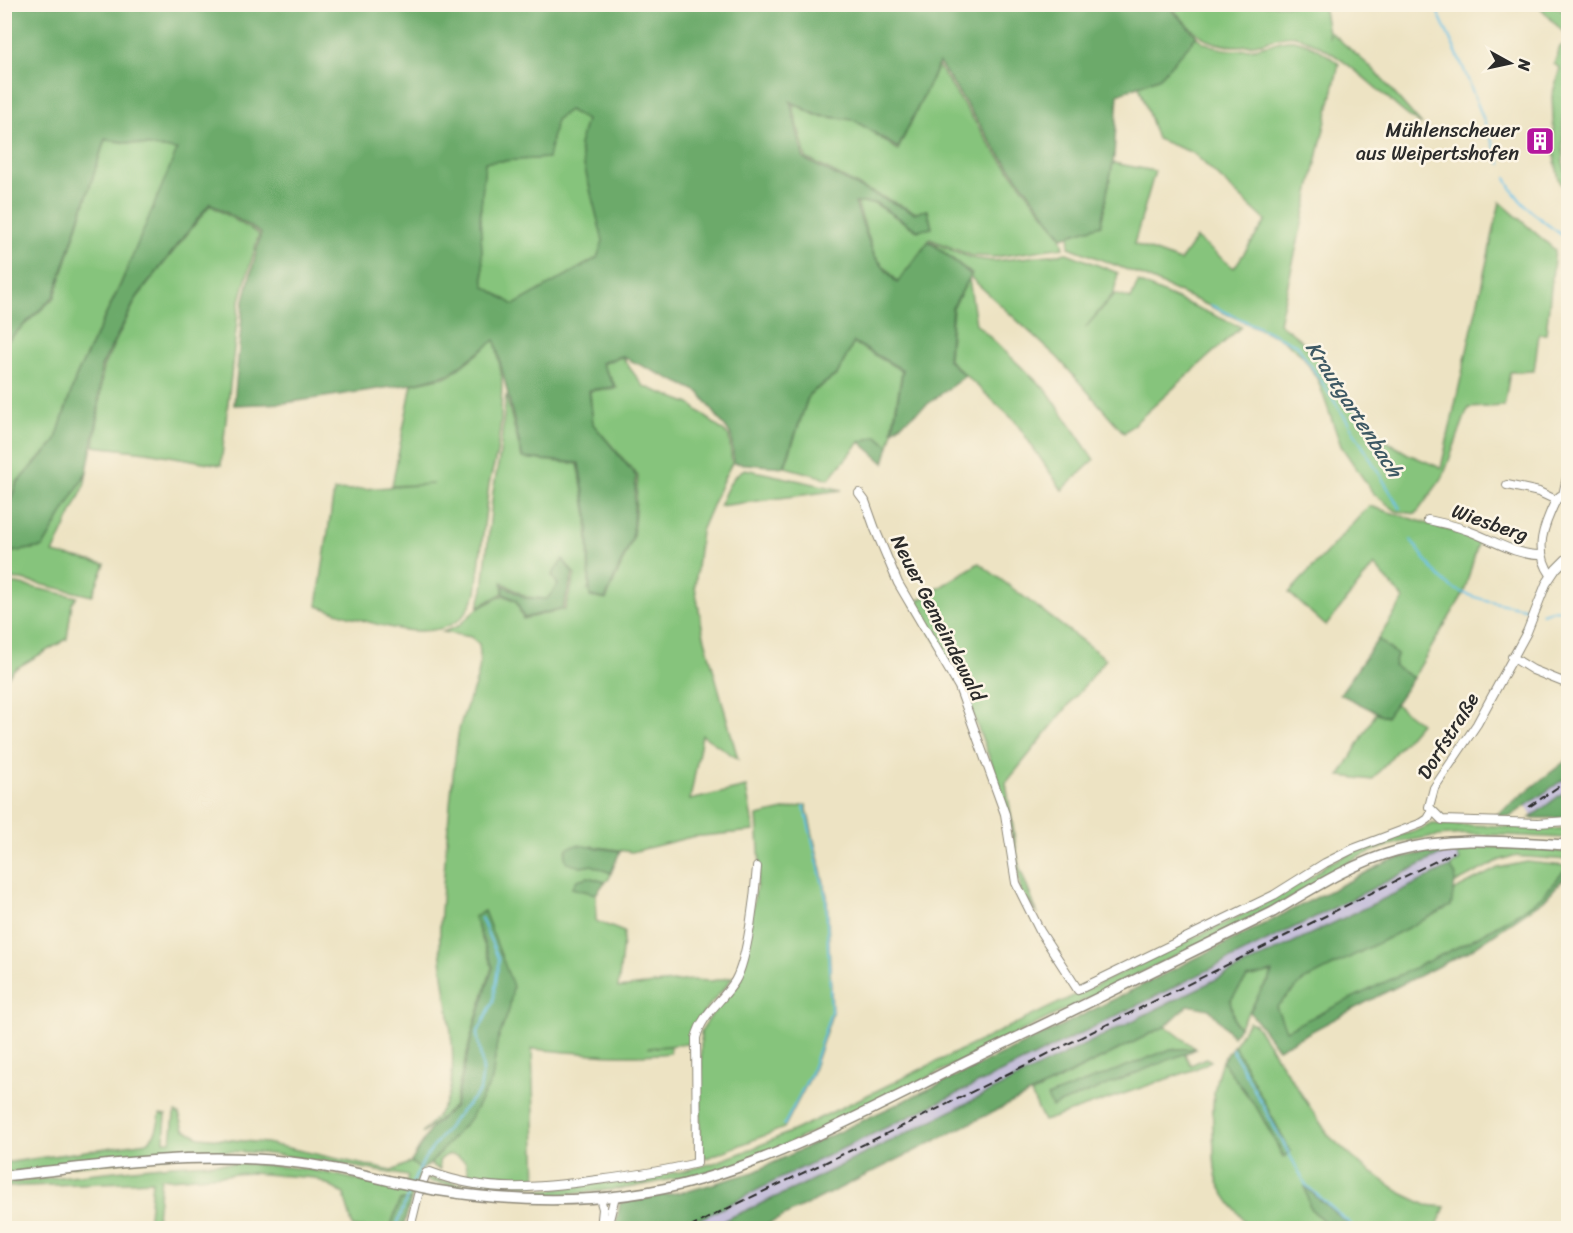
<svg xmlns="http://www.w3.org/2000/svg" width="1573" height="1233" viewBox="0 0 1573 1233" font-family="Sriracha,sans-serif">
  <rect width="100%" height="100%" fill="#fcf5e5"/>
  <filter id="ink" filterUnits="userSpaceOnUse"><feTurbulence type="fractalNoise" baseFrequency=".0167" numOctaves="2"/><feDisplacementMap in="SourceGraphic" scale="12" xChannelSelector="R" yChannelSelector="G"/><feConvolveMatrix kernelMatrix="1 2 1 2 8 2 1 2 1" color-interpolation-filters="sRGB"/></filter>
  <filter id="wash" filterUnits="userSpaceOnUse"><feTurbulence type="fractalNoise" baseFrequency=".008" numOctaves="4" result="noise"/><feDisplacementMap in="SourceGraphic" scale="24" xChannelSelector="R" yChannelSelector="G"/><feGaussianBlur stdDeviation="1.35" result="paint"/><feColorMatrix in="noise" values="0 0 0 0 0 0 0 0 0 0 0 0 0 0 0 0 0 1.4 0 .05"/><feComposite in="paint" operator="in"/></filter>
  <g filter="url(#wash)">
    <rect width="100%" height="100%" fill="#ede3c3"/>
    <!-- industrial -->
    <g fill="#c6c0da">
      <polygon points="1568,776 1568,789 1532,816 1526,806"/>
      <polygon points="1454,848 1460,860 1450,867 1262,957 798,1187 707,1228 682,1228 791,1173 1025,1061"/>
    </g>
    <!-- green -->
    <g fill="#86c47b" stroke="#587853" stroke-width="1.5">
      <path d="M1170 5H1323L1329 38 1328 30 1373 69 1422 125C1407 117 1395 105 1383 94 1356 71 1329 46 1295 36 1286 34 1273 39 1264 42 1217 54 1198 39 1170 5Z"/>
      <polygon points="1538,5 1553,5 1568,14 1568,35 1561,30"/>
      <path d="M1196 37C1218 53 1242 52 1267 45 1276 43 1285 38 1294 40 1310 43 1327 54 1339 64L1279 323 1301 340 1381 438 1408 454 1441 468 1500 202 1555 250 1546 334H1539L1534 371 1510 372 1504 406 1468 408 1443 477 1416 514 1396 511 1373 493 1341 446 1318 380 1303 356 1282 339 1143 276 1069 247 1070 235 1101 225 1113 163 1155 171 1134 244 1180 261 1196 238 1234 268 1266 221 1193 153 1157 139 1139 86 1160 77Z"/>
      <polygon points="1564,44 1568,45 1568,77 1563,126 1563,161 1568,181 1568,199 1559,179 1555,161 1552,96 1560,68 1554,64 1560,47"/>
      <polygon points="938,66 993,149 1061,236 1064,247 996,257 972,256 930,239 898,282 875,256 857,203 874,203 917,231 932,228 928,210 915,212 865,189 806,158 792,103 817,116 854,120 898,150"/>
      <polygon points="569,110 586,120 579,145 603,241 597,258 514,305 484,286 480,218 485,162 548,158 556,120"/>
      <polygon points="105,140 178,150 120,285 76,376 55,442 16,483 7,511 5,539 5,343 55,297"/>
      <polygon points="210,205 259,234 239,304 221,465 146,452 94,446 98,420 103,367 137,298"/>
      <polygon points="930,241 971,258 993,261 1067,253 1118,273 1114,293 1085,328 1115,294 1131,299 1138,282 1241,327 1124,433 1058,358 970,277 972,274"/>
      <polygon points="969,279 976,324 1048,392 1094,460 1062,490 1015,421 949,360 953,308"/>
      <path d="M495 340 502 378 501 419 497 453 489 484 476 593C472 602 467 614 459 620 422 647 356 617 317 606L334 491 434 484 392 486 412 384 449 376Z"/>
      <polygon points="854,343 902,371 892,430 893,431 889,446 877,436 860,442 829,479 785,467 809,395 837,375"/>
      <path d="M622 357 643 386 690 404 729 436 732 463 724 478 701 531 695 587 703 632 738 759 702 735 690 800 746 787 754 831 691 837 632 852 592 846 581 867 592 865 611 873 609 879 605 882 588 877 572 888 596 894V921L624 932 618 988 691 980 711 981 733 977C719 999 692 1014 694 1043L648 1048 670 1046V1053C624 1058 579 1053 532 1049L536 1185 485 1182 463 1178 469 1174 465 1161C455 1154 448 1151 439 1161L440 1170 430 1164 471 1117 492 1080 497 1042 509 1010 484 911 474 917 492 967 472 1032 454 1106 422 1134C430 1123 444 1110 448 1097 463 1047 437 979 440 925 445 862 449 798 458 735 464 699 485 683 479 644L471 637 443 632 458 626 477 609 503 595 516 601 523 619 565 609 575 575 563 559 552 575 558 585 547 599 526 597 502 582 503 593 478 607 483 590 493 492 500 454 506 395 522 458 578 464 587 516 589 587 586 590 589 587 590 597 606 600 633 538 638 476 593 424 590 391 617 388 602 364Z"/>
      <path d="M745 469 842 490 719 506C726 492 730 476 745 469Z"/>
      <polygon points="87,472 84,487 53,553 105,564 92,596 22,580 5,579 5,553 43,547"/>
      <polygon points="1369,506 1479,539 1464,593 1413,678 1394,666 1397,655 1378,639 1404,599 1374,565 1326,626 1289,593"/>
      <polygon points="979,563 1106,659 1006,783 1019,866 1038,915 1021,891 1010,825 1000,785 965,694 967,690 913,604"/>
      <polygon points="5,584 17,584 77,597 72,603 67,639 13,670 5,681"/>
      <polygon points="1394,703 1420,723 1372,780 1340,776 1376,713 1386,716"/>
      <polygon points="806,805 827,896 832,1014 811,1076 784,1128 707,1158 700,1154 701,1031 724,996 740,980 760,866 757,816"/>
      <path d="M1432 824 1498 826 1538 830 1568 828V838C1509 836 1449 828 1391 845 1355 855 1324 876 1294 897L923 1080 783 1146 731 1167 628 1188 542 1197 480 1191 427 1181 429 1178 490 1189 524 1192 557 1189 680 1172 714 1163 749 1150 797 1129 1254 909 1313 876 1327 864 1382 840 1414 832Z"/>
      <polygon points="1479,846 1568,852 1568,860 1513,856 1498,861 1454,884 1455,876 1450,867 1460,860 1454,848"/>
      <polygon points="1527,862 1566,866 1568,867 1568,870 1564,872 1542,896 1520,912 1470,941 1286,1031 1276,1007 1303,981 1451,906 1453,891 1498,868"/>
      <path d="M1273 972C1270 980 1264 985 1260 993 1253 1004 1247 1016 1239 1027L1235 1023 1230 1001 1247 978Z"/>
      <path d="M1249 1022 1255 1024 1329 1136 1361 1165 1403 1194 1426 1205 1445 1207 1436 1228H1353L1306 1187 1310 1208 1331 1228H1250C1239 1214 1225 1199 1218 1182 1214 1171 1214 1160 1214 1149 1212 1118 1211 1090 1222 1061L1257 1108 1283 1157 1290 1151 1234 1045Z"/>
      <polygon points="1166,1026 1196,1049 1171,1049 1048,1097 1052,1107 1184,1053 1191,1065 1206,1058 1211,1061 1193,1070 1044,1121 1031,1094"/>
      <path d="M176 1112 179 1114 184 1129 199 1137 266 1143 392 1171 411 1162 421 1170 411 1200H400L390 1228H353L344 1194 315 1178 251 1173 169 1179 161 1178 156 1228H148L152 1181 5 1187V1183L161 1166C209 1161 258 1163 305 1169 339 1174 372 1185 405 1189L408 1176C331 1164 239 1140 162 1157L5 1173V1163L147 1142C157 1134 158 1126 160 1114L166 1115 164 1141H171L174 1115Z"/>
    </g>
    <!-- forest -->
    <g fill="#6caa6b" stroke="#4c6a4b" stroke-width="1.5" fill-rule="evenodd">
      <path d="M1167 5 1197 36 1160 77 1118 94 1114 156 1101 225 1063 237 995 148 939 63 898 148 854 120 817 115 790 101 804 159 862 189 915 213 927 210 932 228 917 230 876 203H855L874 256 897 283 929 241 971 275 952 308 948 360 965 376 893 430 903 370 854 342 837 374 809 394 784 467 734 463 731 435 699 392 621 356 601 363 615 387 589 390 593 424 636 476 632 538 605 599 590 596 588 516 579 463 523 458 495 340 449 374 411 384 285 403 234 405 243 304 261 233 210 203 137 297 101 367 97 421 87 471 43 547 5 553 7 511 17 483 55 442 76 377 120 286 177 150 105 139 54 296 5 343V5ZM569 110 586 120 579 145 603 241 597 258 514 305 484 286 480 218 485 162 548 158 556 120Z"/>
      <polygon points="877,436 889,446 884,463 860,442"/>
      <polygon points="563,559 573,574 563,608 524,618 516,600 504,594 503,585 525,598 547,599 558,585 552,575"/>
      <polygon points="1378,639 1397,655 1394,666 1413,678 1386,717 1340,694"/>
      <polygon points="1568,759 1568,776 1511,816 1495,816"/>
      <polygon points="1568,789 1568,816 1561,818 1530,818"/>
      <polygon points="577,845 620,851 611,873 592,865 581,867 567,863 565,856 567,848"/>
      <polygon points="1454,848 1025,1061 791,1173 682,1228 615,1228 620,1203 692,1190 754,1172 1047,1033 1389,861 1426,852"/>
      <polygon points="1450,867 1456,876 1451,906 1303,981 1276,1007 1286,1030 1470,941 1520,912 1542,896 1564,871 1568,870 1568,874 1544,900 1469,951 1378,996 1278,1049 1250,1012 1261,990 1269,981 1272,972 1247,978 1230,1001 1235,1023 1239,1027 1233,1036 1209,1009 1188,1005 1166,1026 760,1228 707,1228 798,1187 1219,978"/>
      <polygon points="588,877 605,882 596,894 572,888 577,880"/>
      <polygon points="484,911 513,986 509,1010 497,1042 492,1080 471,1117 430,1164 421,1170 411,1162 431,1128 455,1106 473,1032 493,967 474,917"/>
      <polygon points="1234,1045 1290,1151 1284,1157 1257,1108 1222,1061"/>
      <polygon points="1171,1049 1196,1049 1052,1107 1047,1097"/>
      <polygon points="1305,1187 1353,1228 1331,1228 1310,1208"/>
      <polygon points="400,1200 411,1200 403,1228 390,1228"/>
    </g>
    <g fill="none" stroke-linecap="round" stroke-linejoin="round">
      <!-- stream -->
      <g stroke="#6cc3e9" stroke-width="2">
        <polyline points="1434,4 1463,67 1501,164"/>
        <path d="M1506 178C1518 206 1545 222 1568 240"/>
        <polyline points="1210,305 1297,345 1348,422 1400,508"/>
        <path d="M1411 540C1423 555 1435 576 1451 587 1474 600 1503 604 1529 609"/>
        <polyline points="1542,613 1551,610 1568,611"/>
        <polyline points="1232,1049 1306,1185 1355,1228"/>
        <polyline points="784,1125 810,1075 831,1012 826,897 804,806"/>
        <polyline points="412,1184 425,1158 455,1118 480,1091 483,1070 477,1034 493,1002 499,960 481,918"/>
        <polyline points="396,1228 410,1189"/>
      </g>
    </g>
  </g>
  <g filter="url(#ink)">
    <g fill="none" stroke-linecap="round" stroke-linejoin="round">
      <!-- minor casing -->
      <g stroke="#8c8777" stroke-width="10">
        <g id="minor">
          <polyline points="1507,485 1539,492 1556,500"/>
          <polyline points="859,493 865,501 875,529 898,583 959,687 1005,814 1016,883 1040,931 1078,990 1274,895 1325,863 1353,849 1422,823 1428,819 1432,812"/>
          <path d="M1428 520C1441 523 1454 525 1466 530 1490 538 1515 556 1542 555"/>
          <polyline points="1568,557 1556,569 1546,584 1527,632 1477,724 1434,788 1429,807 1442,820 1538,823 1568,821"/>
          <path d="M1551 575C1533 550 1544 525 1556 500L1560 496 1563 495 1568 473"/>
          <polyline points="1512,657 1533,670 1568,684"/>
          <polyline points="600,1198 603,1209 601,1228"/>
          <path d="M410 1228 418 1195 426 1173 430 1172C488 1194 539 1188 597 1180 631 1176 664 1171 697 1163L696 1038C702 1013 722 1002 735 981 748 959 755 894 757 867"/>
          <polyline points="607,1228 615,1196"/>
        </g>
      </g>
      <!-- major casing -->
      <g stroke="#8c8777" stroke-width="12">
        <g id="major">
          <path d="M4 1176C88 1167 171 1154 255 1159 302 1161 349 1171 395 1182"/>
          <path d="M435 1190C523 1204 613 1205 699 1180 793 1153 881 1104 968 1061 1070 1012 1172 962 1273 912 1312 889 1352 863 1396 851 1452 835 1511 842 1568 845"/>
        </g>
      </g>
      <!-- minor -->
      <use href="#minor" stroke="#fff" stroke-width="8"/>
      <!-- major -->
      <use href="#major" stroke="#fff" stroke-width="9"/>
      <!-- rail -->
      <g stroke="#2b2b2b" stroke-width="2" stroke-dasharray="9 4.5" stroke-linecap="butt">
        <polyline points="1529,807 1568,780"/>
        <polyline points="689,1228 722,1211 909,1123 1454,852"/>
      </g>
      <!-- major-bridge casing -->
      <g stroke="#8c8777" stroke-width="12" stroke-linecap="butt">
        <polyline id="major-bridge" points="395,1182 435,1190"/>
      </g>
      <!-- major-bridge -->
      <use href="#major-bridge" stroke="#fff" stroke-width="9"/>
    </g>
  </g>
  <!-- icons -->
  <defs>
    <g id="building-square" transform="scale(1.5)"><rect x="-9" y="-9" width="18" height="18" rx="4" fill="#b5179e" stroke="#fcf5e5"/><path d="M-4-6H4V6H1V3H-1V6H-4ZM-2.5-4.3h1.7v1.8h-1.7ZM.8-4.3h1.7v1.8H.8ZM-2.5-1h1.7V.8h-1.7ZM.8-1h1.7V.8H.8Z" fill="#fff"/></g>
  </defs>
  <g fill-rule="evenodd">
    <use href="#building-square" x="1540" y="141"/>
  </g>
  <g text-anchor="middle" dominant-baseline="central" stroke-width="5" stroke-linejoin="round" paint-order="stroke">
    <!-- poi labels -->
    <g font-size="20" fill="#2b2b2b" stroke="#fcf5e5" text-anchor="end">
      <text x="1519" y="130">Mühlenscheuer<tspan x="1519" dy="23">aus Weipertshofen</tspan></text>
    </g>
    <!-- street labels -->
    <g font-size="20" fill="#2b2b2b" stroke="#fcf5e5">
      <text transform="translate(1490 523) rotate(19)">Wiesberg</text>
      <text transform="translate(938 618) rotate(63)">Neuer Gemeindewald</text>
      <text transform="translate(1448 736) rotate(-58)">Dorfstraße</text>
    </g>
    <!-- water labels -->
    <g font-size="21" font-style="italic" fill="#3e5964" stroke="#fcf5e5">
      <text transform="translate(1354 409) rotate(57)">Krautgartenbach</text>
    </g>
  </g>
  <!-- margin -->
  <rect width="1573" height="1233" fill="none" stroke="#fcf5e5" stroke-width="24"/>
  <!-- north arrow -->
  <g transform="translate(1510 63) rotate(98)" stroke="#fcf5e5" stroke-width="4.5" paint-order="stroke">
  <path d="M0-4.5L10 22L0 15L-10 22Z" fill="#2b2b2b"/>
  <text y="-9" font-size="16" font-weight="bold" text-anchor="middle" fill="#2b2b2b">N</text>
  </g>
</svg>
